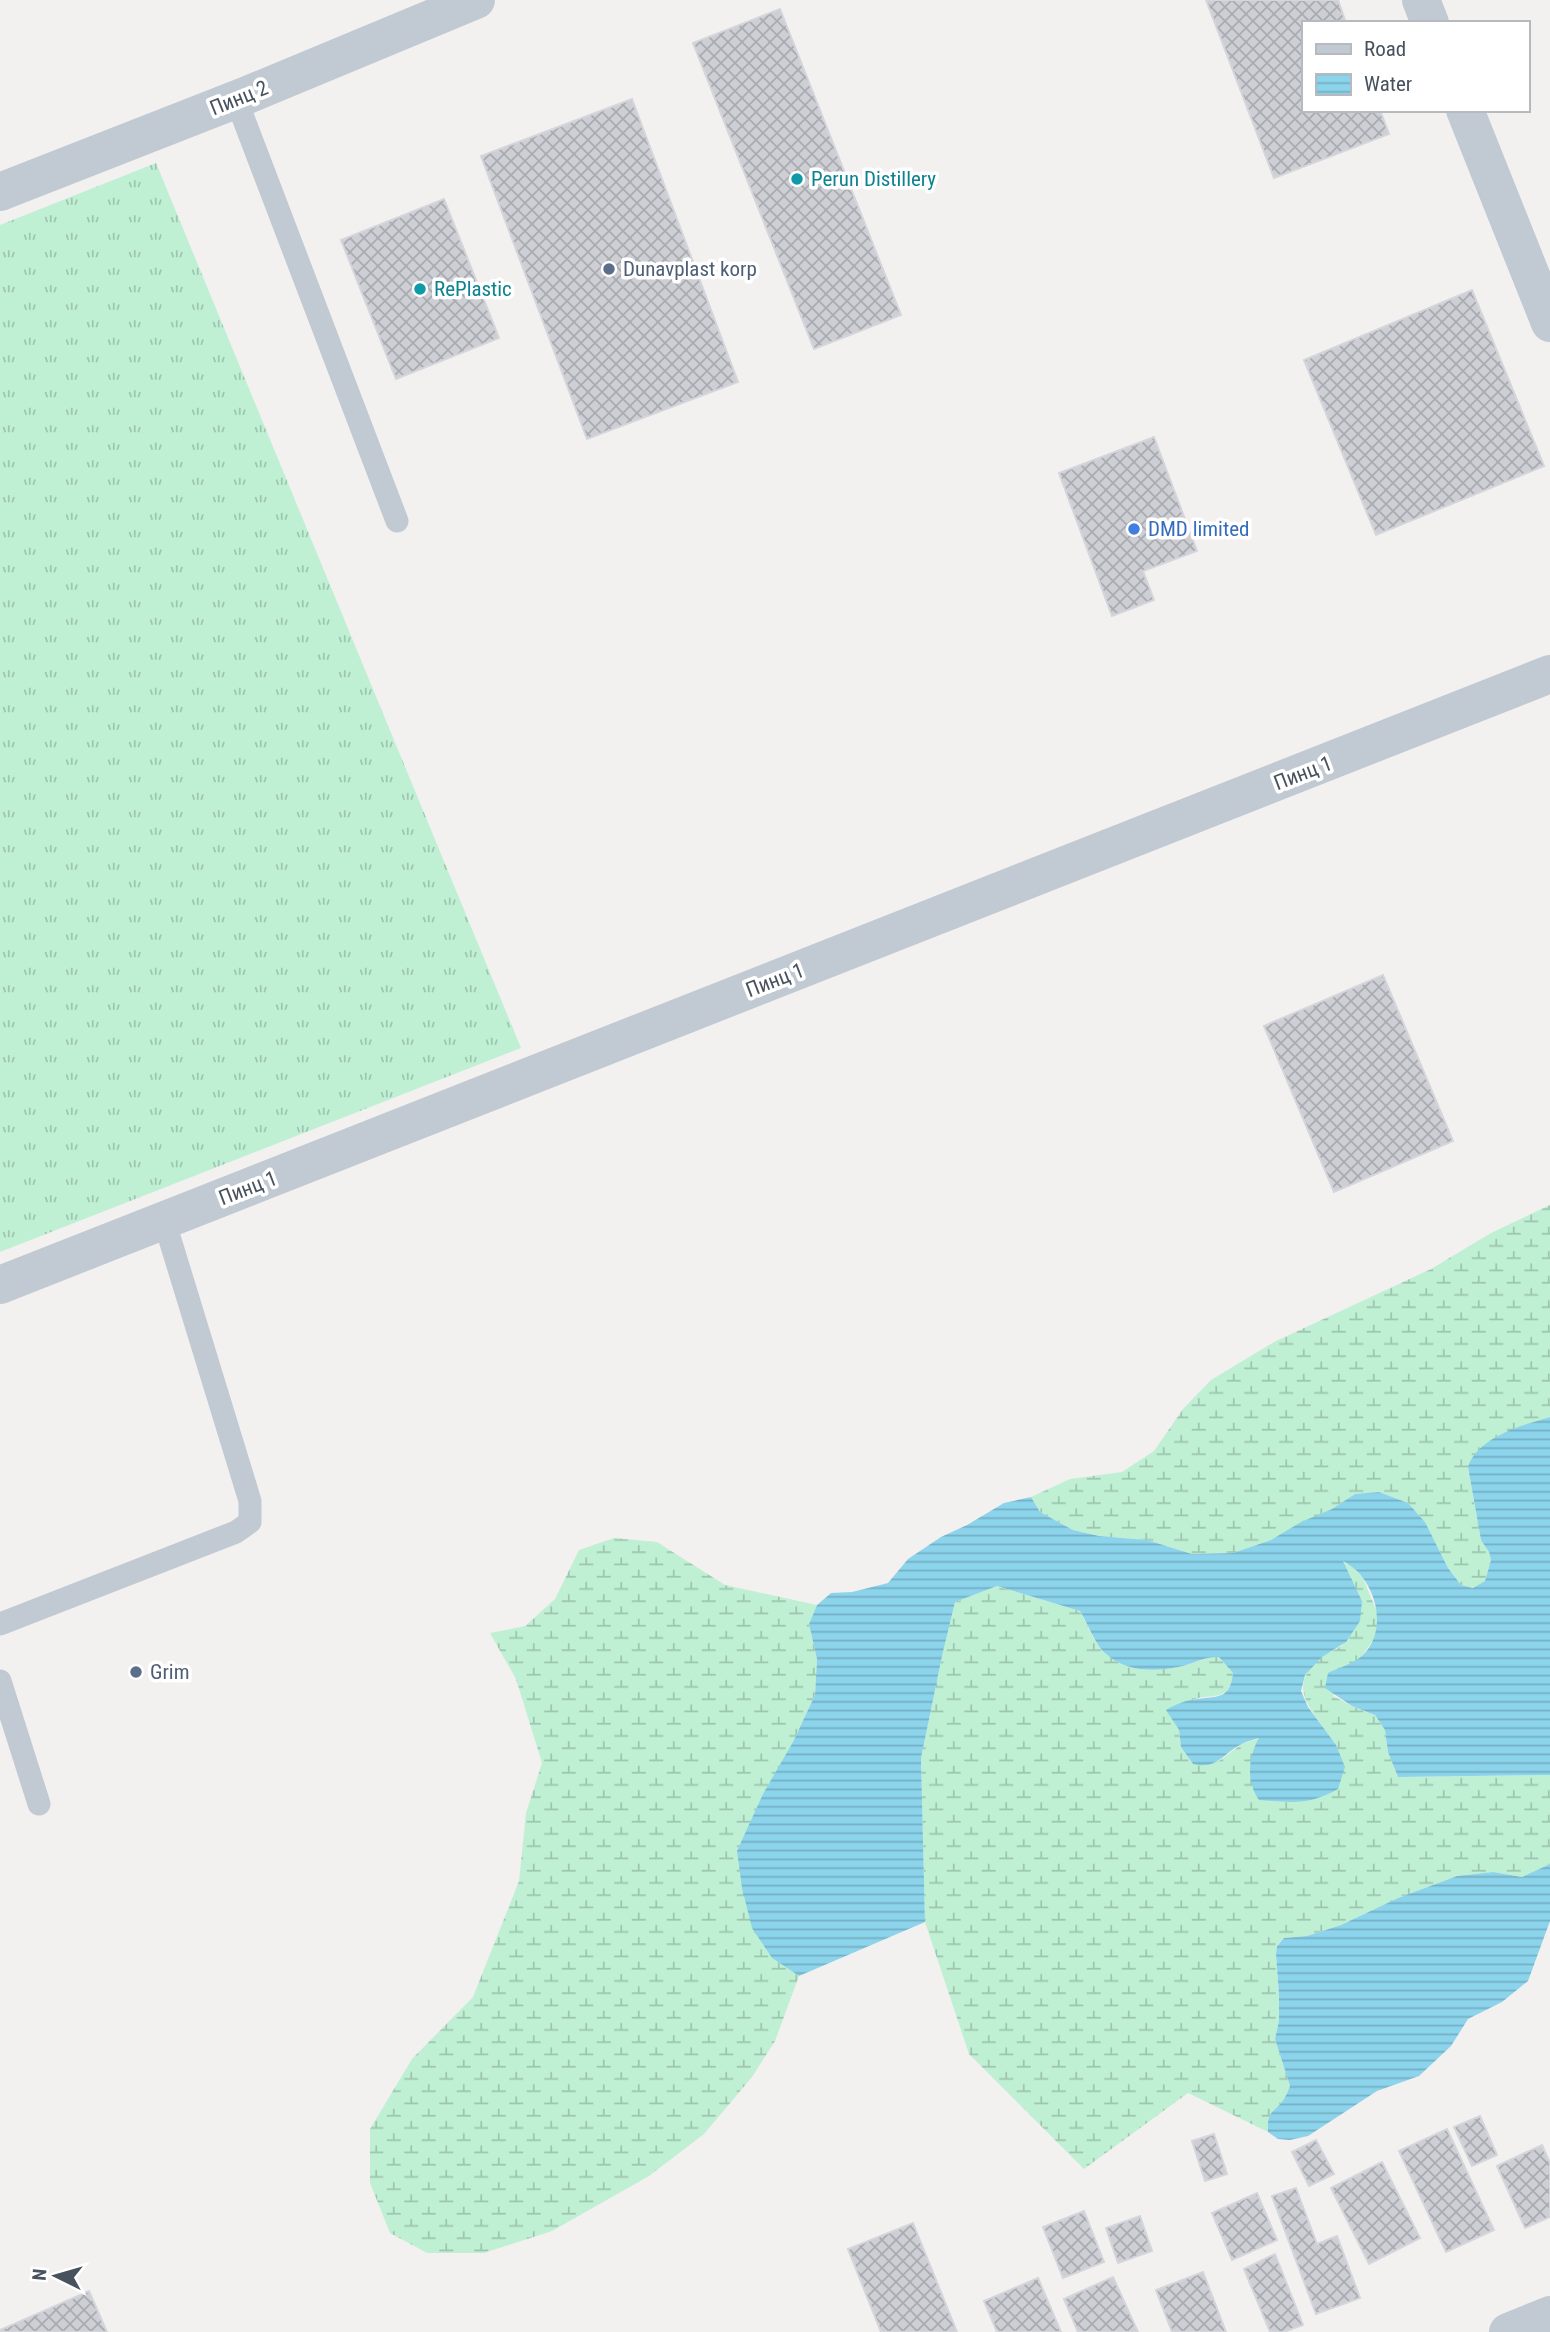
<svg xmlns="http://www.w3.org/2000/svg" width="1550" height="2332" viewBox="0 0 1550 2332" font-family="'Roboto Condensed',sans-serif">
  <defs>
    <pattern id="grass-tufts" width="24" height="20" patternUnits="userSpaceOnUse" patternTransform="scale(1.75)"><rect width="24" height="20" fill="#bff0d4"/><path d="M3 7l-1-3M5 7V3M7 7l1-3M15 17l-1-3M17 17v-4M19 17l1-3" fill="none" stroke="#9dc5af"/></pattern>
    <pattern id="wetland-marsh" width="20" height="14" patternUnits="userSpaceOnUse" patternTransform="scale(1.75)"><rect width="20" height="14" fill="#bff0d4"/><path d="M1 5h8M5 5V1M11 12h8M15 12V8" fill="none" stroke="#9dc5af"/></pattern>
    <pattern id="water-rules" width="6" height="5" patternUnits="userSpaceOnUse" patternTransform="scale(1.75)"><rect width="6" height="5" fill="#8cd4ec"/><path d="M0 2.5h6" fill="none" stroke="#74afc2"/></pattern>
    <pattern id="building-cross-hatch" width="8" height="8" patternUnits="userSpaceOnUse" patternTransform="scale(1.75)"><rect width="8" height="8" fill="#cdcfd5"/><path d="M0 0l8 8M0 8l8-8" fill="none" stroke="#a8abb0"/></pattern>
  </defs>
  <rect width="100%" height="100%" fill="#f3f0f0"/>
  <!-- grass -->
  <polygon fill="url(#grass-tufts)" points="156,163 521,1048 0,1252 0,225"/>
  <!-- wetland -->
  <g fill="url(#wetland-marsh)">
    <polygon points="1550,1205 1550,1417 1531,1423 1468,1467 1481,1540 1489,1552 1491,1560 1485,1581 1473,1588 1461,1585 1448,1568 1425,1522 1408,1503 1379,1492 1355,1494 1332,1509 1301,1523 1271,1540 1233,1553 1192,1554 1147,1540 1099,1536 1073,1530 1040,1512 1031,1497 1070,1479 1122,1472 1154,1451 1183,1409 1211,1380 1274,1342 1431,1269 1491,1233"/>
    <polygon points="614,1538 657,1542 725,1585 817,1605 809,1624 817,1659 815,1695 793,1742 772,1958 799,1976 775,2041 752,2077 704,2134 649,2176 552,2231 484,2253 427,2253 390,2233 370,2183 370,2129 412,2059 473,1997 519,1881 526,1813 542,1763 516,1679 490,1633 525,1626 555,1599 579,1550"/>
    <path d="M1342 1560 1351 1565 1363 1578 1379 1617 1374 1639 1333 1696 1352 1706 1375 1715 1385 1730 1388 1752 1398 1777 1550 1775V1864L1522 1877 1493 1872 1457 1876 1398 1898 1341 1925 1307 1936 1284 1938 1277 1945 1276 1954 1279 1995V2021L1275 2039 1290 2086C1288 2091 1285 2097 1282 2102 1271 2114 1267 2114 1268 2132L1188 2093 1084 2169 969 2054 925 1922 921 1758 942 1655 955 1602 997 1586 1080 1611C1086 1622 1096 1646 1105 1653 1127 1673 1156 1672 1182 1666 1196 1663 1205 1657 1219 1657L1233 1673C1229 1702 1216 1693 1195 1699 1185 1702 1176 1707 1167 1710L1179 1730 1181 1747 1193 1764 1219 1761 1242 1744 1260 1738 1323 1727C1303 1700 1291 1682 1322 1657 1329 1651 1340 1649 1345 1642 1352 1635 1358 1611 1362 1601Z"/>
  </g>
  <!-- water -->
  <g fill="url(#water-rules)">
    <path d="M1550 1417V1775L1398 1777 1388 1752 1385 1730 1375 1715 1352 1706 1325 1688 1328 1673C1338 1668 1355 1663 1363 1655 1390 1628 1375 1577 1343 1561L1362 1601 1360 1621 1346 1642 1322 1657 1305 1675 1301 1691 1308 1707 1336 1745 1345 1767 1338 1789C1308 1806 1292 1802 1259 1800 1246 1782 1248 1757 1259 1738 1253 1740 1247 1741 1242 1744 1223 1753 1218 1770 1193 1764L1181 1747 1179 1730 1166 1710C1176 1704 1186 1700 1198 1699 1219 1696 1230 1699 1233 1673L1219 1657C1205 1657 1196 1662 1183 1666 1156 1672 1126 1673 1105 1653 1096 1646 1087 1622 1080 1611L997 1586 955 1602 942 1656 921 1758 925 1922 799 1976 772 1958 752 1928 742 1888 737 1851 763 1794 793 1742 815 1695 817 1659 809 1624 817 1605 831 1593 852 1592 888 1583 908 1559 941 1537 967 1525 1004 1503 1031 1497 1040 1512 1073 1530 1099 1536 1147 1540 1192 1554 1233 1553 1271 1540 1301 1522 1332 1509 1355 1494 1379 1492 1408 1503 1425 1522 1448 1568 1461 1585 1473 1588 1485 1581 1491 1560 1489 1552 1481 1540 1468 1467C1478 1437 1523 1425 1550 1417Z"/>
    <path d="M1550 1864V1921L1528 1981 1502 2002 1468 2019 1451 2046 1419 2076 1377 2091 1308 2136 1290 2140 1278 2139 1268 2132C1267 2113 1271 2114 1282 2102 1285 2098 1288 2091 1290 2086L1275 2039 1279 2021V1995L1276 1954 1277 1946 1284 1938 1307 1936 1341 1925 1398 1898 1457 1876 1493 1872 1522 1877Z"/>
  </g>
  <!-- building -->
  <g fill="url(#building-cross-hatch)" stroke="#d4d6dc" stroke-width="2">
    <polygon points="1206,0 1338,0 1346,23 1303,23 1303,110 1380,110 1389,134 1274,178"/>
    <polygon points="780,9 901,315 814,349 693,43"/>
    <polygon points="632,99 738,382 587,439 481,156"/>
    <polygon points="444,199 499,338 396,379 341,240"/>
    <polygon points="1472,290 1544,466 1376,535 1304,360"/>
    <polygon points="1154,437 1197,551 1143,571 1154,600 1112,616 1059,473"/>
    <polygon points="1383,975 1453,1141 1334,1192 1264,1026"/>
    <polygon points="1480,2116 1497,2155 1472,2166 1454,2127"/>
    <polygon points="1447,2129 1494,2230 1446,2252 1399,2151"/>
    <polygon points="1214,2134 1227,2174 1205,2181 1192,2141"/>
    <polygon points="1316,2140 1334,2174 1309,2186 1292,2152"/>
    <polygon points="1542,2145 1550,2163 1550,2217 1525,2228 1497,2166"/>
    <polygon points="1382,2162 1420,2238 1369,2264 1331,2188"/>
    <polygon points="1296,2188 1317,2244 1337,2236 1360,2298 1316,2314 1272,2196"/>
    <polygon points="1257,2193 1277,2240 1232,2260 1212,2213"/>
    <polygon points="1084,2211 1104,2262 1063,2278 1043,2227"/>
    <polygon points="1140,2216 1152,2251 1118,2263 1106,2228"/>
    <polygon points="913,2223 957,2332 881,2332 848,2249"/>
    <polygon points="1275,2254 1303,2325 1284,2332 1270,2332 1244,2269"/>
    <polygon points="1203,2272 1226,2332 1172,2332 1156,2290"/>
    <polygon points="1113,2277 1138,2332 1078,2332 1064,2299"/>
    <polygon points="1038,2278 1061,2332 997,2332 984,2301"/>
    <polygon points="89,2291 107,2332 0,2332 0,2330"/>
  </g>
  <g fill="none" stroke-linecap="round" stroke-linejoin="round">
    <!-- service -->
    <g stroke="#c1cad2" stroke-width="23">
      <polyline points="236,99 397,521"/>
      <polyline points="0,1624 236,1532 250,1522 250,1501 164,1220"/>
      <polyline points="0,1681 39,1804"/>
    </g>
    <!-- minor -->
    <g stroke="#c1cad2" stroke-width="38">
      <polyline points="1421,0 1430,23"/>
      <polyline points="1465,110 1550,323"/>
      <polyline points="0,192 245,96 476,0"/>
      <polyline points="0,1285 1550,674"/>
      <polyline points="1508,2332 1550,2315"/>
    </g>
  </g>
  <!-- markers -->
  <g fill="#0f9aa8" stroke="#fff" stroke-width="2.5">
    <circle cx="797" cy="179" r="7"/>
    <circle cx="420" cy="289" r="7"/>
  </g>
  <g fill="#5c6f8a" stroke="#fff" stroke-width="2.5">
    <circle cx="609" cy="269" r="7"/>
    <circle cx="136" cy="1672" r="7"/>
  </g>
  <circle fill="#3f7fe0" stroke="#fff" stroke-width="2.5" cx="1134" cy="529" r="7"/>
  <g text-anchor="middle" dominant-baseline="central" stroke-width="7" stroke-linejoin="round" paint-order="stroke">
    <!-- street labels -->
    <g font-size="21" fill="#48525e" stroke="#fff">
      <text transform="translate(239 98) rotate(-22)">Пинц 2</text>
      <text transform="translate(1303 773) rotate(-21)">Пинц 1</text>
      <text transform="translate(775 980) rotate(-21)">Пинц 1</text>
      <text transform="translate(248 1188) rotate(-21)">Пинц 1</text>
    </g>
    <!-- culture labels -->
    <g font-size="21" fill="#0d838f" stroke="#fff" text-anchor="start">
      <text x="811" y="179">Perun Distillery</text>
      <text x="434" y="289">RePlastic</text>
    </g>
    <!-- service labels -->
    <g font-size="21" fill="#4e5e75" stroke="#fff" text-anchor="start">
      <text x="623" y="269">Dunavplast korp</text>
      <text x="150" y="1672">Grim</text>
    </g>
    <!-- shop labels -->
    <g font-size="21" fill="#366cbe" stroke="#fff" text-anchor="start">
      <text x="1148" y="529">DMD limited</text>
    </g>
  </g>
  <!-- legend -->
  <rect x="1302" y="21" width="228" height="91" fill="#ffffff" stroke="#b6babf" stroke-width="2"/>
  <rect x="1316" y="44" width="35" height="10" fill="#c1cad2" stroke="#b6babf" stroke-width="2"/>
  <text x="1364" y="56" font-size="21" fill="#48525e">Road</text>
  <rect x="1316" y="74" width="35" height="21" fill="url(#water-rules)" stroke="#b6babf" stroke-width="2"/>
  <text x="1364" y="91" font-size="21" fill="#48525e">Water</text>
  <!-- north arrow -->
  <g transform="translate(56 2276) rotate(275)" stroke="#ffffff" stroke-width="5" paint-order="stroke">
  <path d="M0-5L12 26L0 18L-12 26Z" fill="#48525e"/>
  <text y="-10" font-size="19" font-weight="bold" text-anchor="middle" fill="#48525e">N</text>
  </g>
</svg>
